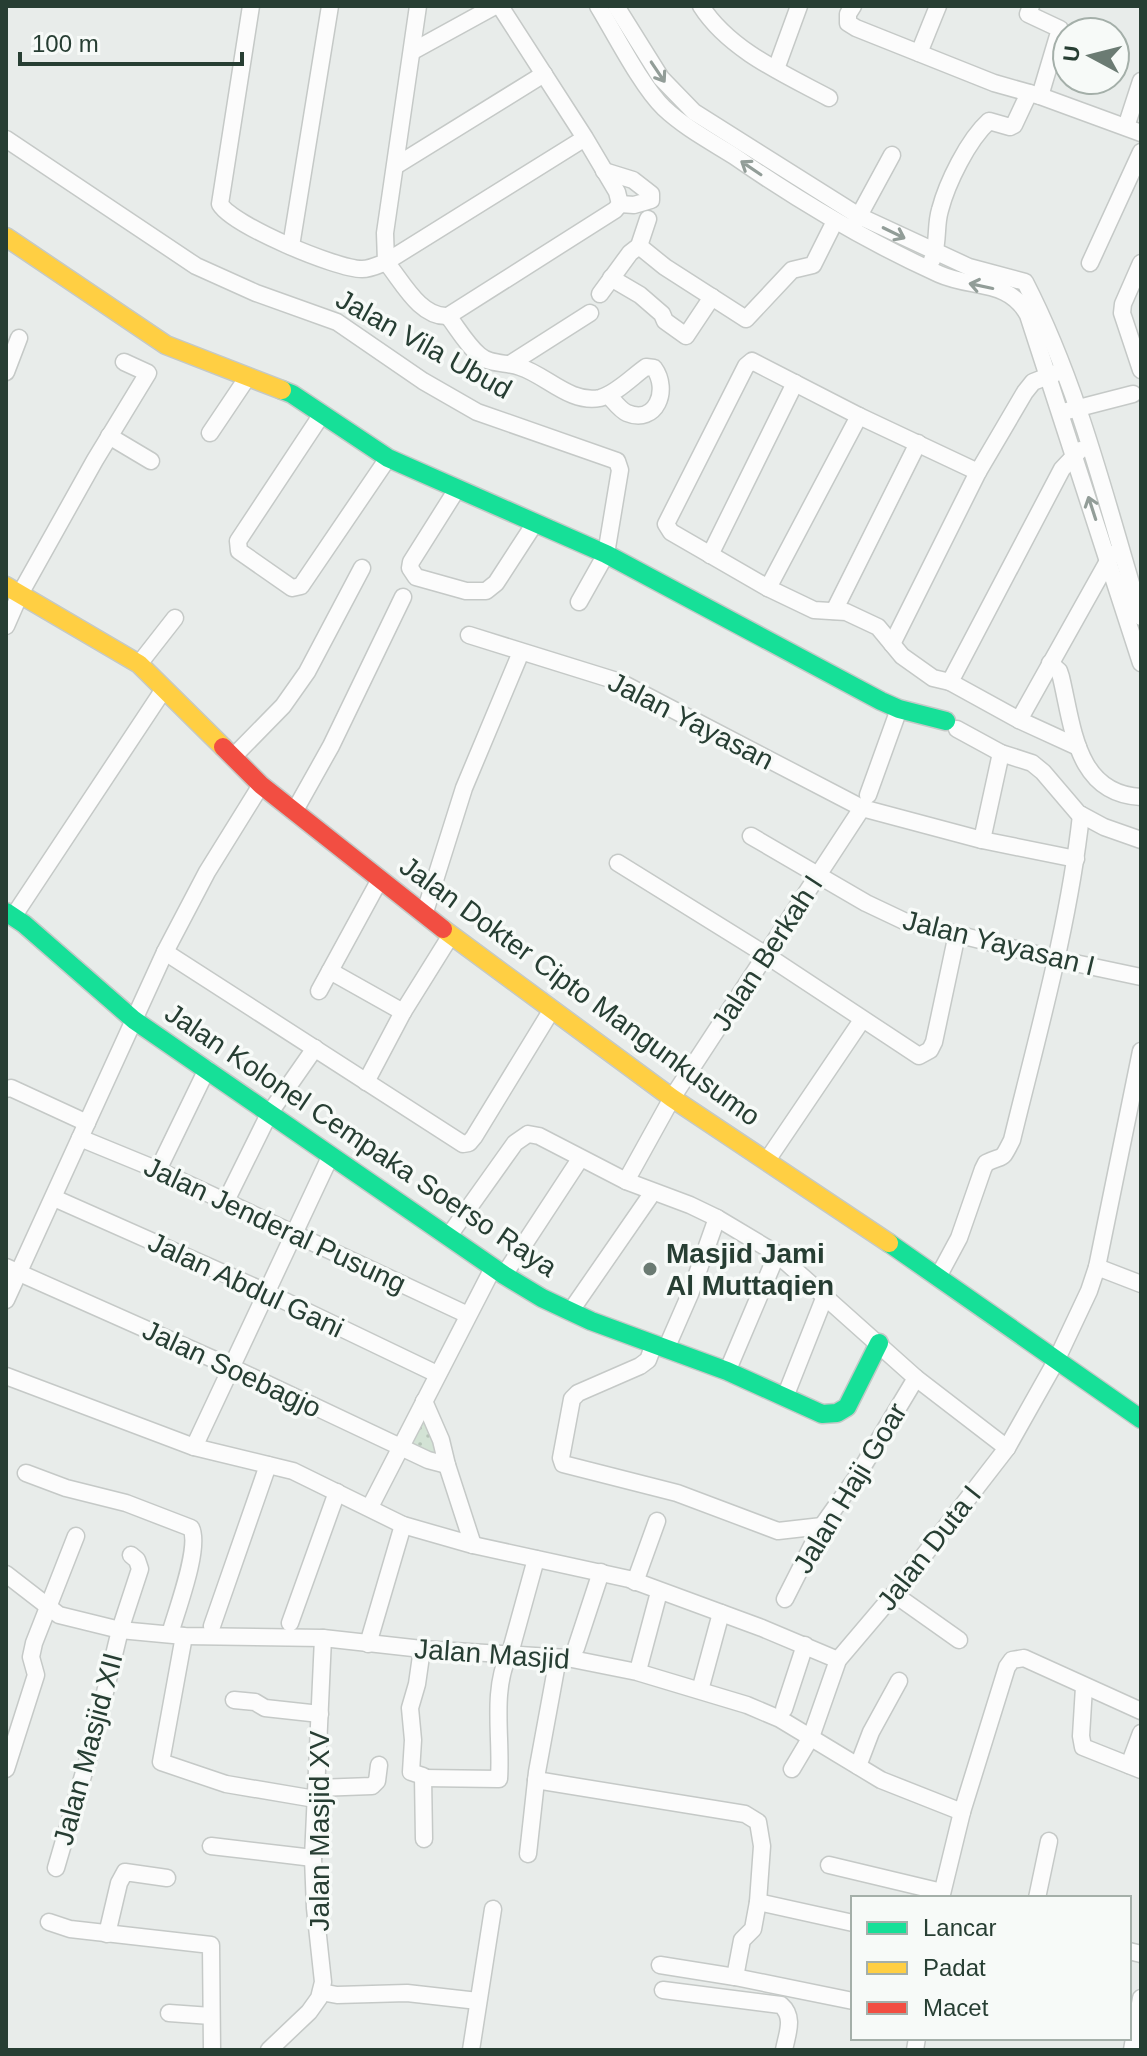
<svg xmlns="http://www.w3.org/2000/svg" width="1147" height="2056" viewBox="0 0 1147 2056" font-family="Arial,sans-serif">
  <defs>
    <pattern id="park-dots" width="8" height="8" patternUnits="userSpaceOnUse" patternTransform="scale(2)"><rect width="8" height="8" fill="#d3e3d5"/><path d="M2 2h.1M6 6h.1" fill="none" stroke="#b5c4b7" stroke-width="1.8" stroke-linecap="round"/></pattern>
  </defs>
  <rect width="100%" height="100%" fill="#e8ecea"/>
  <!-- park -->
  <polygon fill="url(#park-dots)" points="423,1403 444,1458 400,1447"/>
  <g fill="none" stroke-linecap="round" stroke-linejoin="round">
    <!-- street casing -->
    <g stroke="#c5c9c7" stroke-width="19">
      <g id="street">
        <path d="M251 6 220 204C232 225 336 269 362 269 371 269 378 265 386 262L385 233 418 6"/>
        <path d="M500 6 585 138 617 192 620 204 615 210 448 316C420 318 402 281 386 262L585 138"/>
        <path d="M598 6C615 34 642 87 664 108 684 127 710 141 734 156 799 201 866 241 939 274 972 289 1009 279 1028 315L1141 663"/>
        <path d="M616 6 661 78 694 112 859 216 969 267 1025 282C1079 387 1107 505 1141 617"/>
        <path d="M701 6C729 50 784 74 829 98"/>
        <polyline points="853,6 848,14 848,23 856,28 994,83 1040,96 1141,133"/>
        <polyline points="1031,6 1028,14 1060,29 1040,96"/>
        <polyline points="413,51 495,6"/>
        <polyline points="919,53 938,6"/>
        <polyline points="776,69 799,6"/>
        <polyline points="1126,127 1141,81"/>
        <polyline points="6,139 196,266 256,293 337,322 423,381 477,412 617,461 620,470 606,554 579,602"/>
        <polyline points="397,165 544,74"/>
        <polyline points="604,171 633,180 651,194 651,200 634,205 620,204"/>
        <polyline points="854,225 892,155"/>
        <polyline points="291,246 330,6"/>
        <polyline points="639,246 665,267 746,319 792,270 813,265 835,221"/>
        <path d="M932 260C939 244 935 226 940 210 947 183 968 140 989 121L1010 127 1014 125 1029 93"/>
        <polyline points="1090,263 1141,152"/>
        <polyline points="1141,263 1123,304 1122,313 1141,370"/>
        <polyline points="611,278 640,295 662,314 665,321 686,336 712,297"/>
        <polyline points="600,294 630,253 639,246 648,219"/>
        <path d="M448 316C458 329 467 345 479 355 490 365 507 362 520 367 546 375 570 404 600 398 616 394 633 376 646 367L654 368C670 390 656 425 627 413 620 410 614 401 608 395"/>
        <polyline points="510,364 590,313"/>
        <polyline points="6,372 19,338"/>
        <polyline points="1067,411 1133,394"/>
        <polyline points="322,414 238,541 239,551 292,588 301,586 388,458"/>
        <polyline points="210,433 247,378"/>
        <polyline points="109,436 151,461"/>
        <polyline points="457,489 411,562 410,568 416,577 466,591 486,591 496,583 535,523"/>
        <polyline points="710,555 795,383"/>
        <polyline points="768,588 859,416"/>
        <polyline points="834,611 918,443"/>
        <polyline points="6,626 20,594 95,460 148,373 124,362"/>
        <polyline points="469,635 620,682 862,808 982,840 1076,859"/>
        <polyline points="892,644 978,472 1025,392 1033,382 1056,373"/>
        <path d="M1050 663 1059 671 1061 677C1073 727 1076 794 1141 797"/>
        <polyline points="139,664 175,618"/>
        <polyline points="950,682 933,678 902,656 878,627 846,612 814,610 768,588 671,532 666,524 746,366 752,361 859,416 978,472"/>
        <polyline points="1019,720 1112,554"/>
        <polyline points="957,729 1001,753 1032,763 1043,772 1078,813 1104,827 1141,840"/>
        <polyline points="1078,747 1019,720 950,682 1062,469 1080,450"/>
        <polyline points="233,757 283,706 307,672 362,568"/>
        <polyline points="868,795 899,709"/>
        <polyline points="294,812 331,746 403,597"/>
        <polyline points="751,836 866,903 904,921 1056,959 1141,977"/>
        <polyline points="982,840 1001,753"/>
        <polyline points="618,863 766,955 919,1056 930,1050 934,1042 957,934"/>
        <polyline points="424,915 464,788 521,652"/>
        <polyline points="13,917 164,689"/>
        <polyline points="165,952 463,1144 469,1143 474,1137 551,1011"/>
        <polyline points="330,971 403,1012"/>
        <polyline points="319,991 379,881"/>
        <polyline points="366,1082 403,1012 451,935"/>
        <polyline points="6,1089 11,1088 87,1123"/>
        <polyline points="80,1138 158,1170 468,1315"/>
        <polyline points="768,1159 862,1020"/>
        <polyline points="158,1170 207,1069"/>
        <polyline points="626,1181 672,1098 862,808"/>
        <polyline points="54,1198 266,1292 437,1374"/>
        <polyline points="226,1201 269,1114 315,1048"/>
        <polyline points="448,1237 515,1143 528,1134 539,1136 626,1181 690,1205 717,1218 777,1254 916,1378 1007,1448"/>
        <polyline points="6,1267 231,1367 428,1460 447,1465 441,1440 424,1401"/>
        <polyline points="1097,1267 1141,1284"/>
        <polyline points="504,1275 580,1159"/>
        <path d="M938 1277 959 1238 983 1169 986 1163C1005 1154 1001 1162 1012 1140 1038 1033 1069 925 1081 815"/>
        <polyline points="6,1300 165,952 207,872 261,785"/>
        <polyline points="570,1312 653,1192"/>
        <polyline points="654,1344 648,1360 640,1366 578,1393 572,1399 561,1458 563,1464 677,1493 778,1531 822,1526"/>
        <polyline points="666,1349 690,1294 717,1218"/>
        <polyline points="727,1372 777,1254"/>
        <polyline points="6,1376 194,1447 293,1471 403,1525 473,1545 629,1579 762,1628 838,1660"/>
        <polyline points="785,1397 825,1296"/>
        <polyline points="194,1447 330,1157"/>
        <polyline points="447,1465 473,1545"/>
        <path d="M26 1473 66 1488 126 1503 191 1528C201 1547 176 1612 170 1634"/>
        <polyline points="370,1507 493,1268"/>
        <polyline points="6,1574 59,1615 120,1630 184,1636 323,1638 422,1649 567,1658 637,1672 747,1705 780,1719 881,1780 962,1812"/>
        <polyline points="635,1582 657,1521"/>
        <polyline points="894,1594 959,1640"/>
        <polyline points="785,1599 822,1526 856,1478 916,1378"/>
        <polyline points="290,1623 337,1492"/>
        <polyline points="212,1626 268,1465"/>
        <polyline points="184,1636 161,1762 226,1784 315,1799"/>
        <polyline points="368,1644 403,1525"/>
        <polyline points="512,1646 536,1559"/>
        <polyline points="576,1648 601,1572"/>
        <polyline points="422,1649 417,1684 410,1708 413,1740 411,1772 423,1776 424,1839"/>
        <polyline points="639,1667 659,1592"/>
        <polyline points="702,1683 721,1613"/>
        <polyline points="1084,1687 1081,1736 1083,1747 1141,1770"/>
        <polyline points="234,1700 255,1702 265,1708 320,1714"/>
        <polyline points="784,1709 805,1645"/>
        <polyline points="1129,1765 1141,1733"/>
        <polyline points="858,1766 871,1732 899,1681"/>
        <polyline points="6,1769 36,1675 31,1657 34,1643 76,1536"/>
        <polyline points="792,1769 811,1737 838,1660 894,1594 1007,1448 1056,1361 1089,1291 1097,1267 1141,1051"/>
        <path d="M423 1778 499 1779C502 1738 491 1692 509 1654"/>
        <polyline points="536,1780 745,1814 758,1822 762,1846 758,1902 753,1929 742,1940 735,1977"/>
        <polyline points="317,1788 372,1786 377,1781 379,1765"/>
        <polyline points="211,1846 313,1858"/>
        <polyline points="528,1854 537,1772 558,1658"/>
        <polyline points="829,1865 942,1892"/>
        <polyline points="56,1868 94,1738 120,1630 140,1569 137,1560 131,1555"/>
        <polyline points="941,1898 962,1812 1007,1667 1012,1660 1024,1658 1141,1711"/>
        <polyline points="1037,1898 1049,1841"/>
        <polyline points="758,1902 853,1923"/>
        <polyline points="49,1922 70,1929 211,1945 212,2050"/>
        <polyline points="107,1934 119,1883 125,1872 167,1878"/>
        <polyline points="1129,1951 1141,1954"/>
        <polyline points="660,1965 735,1977 853,2001"/>
        <path d="M663 1990 781 2005C795 2017 787 2034 784 2050"/>
        <polyline points="321,1992 337,1995 407,1993 478,2001"/>
        <polyline points="169,2013 211,2016"/>
        <polyline points="269,2050 309,2012 319,1998 323,1982 315,1908 313,1858 323,1638"/>
        <polyline points="471,2050 493,1909"/>
        <polyline points="915,2050 917,2038"/>
        <polyline points="1132,2050 1141,1998"/>
      </g>
    </g>
    <!-- fast casing -->
    <g stroke="#c4c9c7" stroke-width="21">
      <g id="fast">
        <polyline points="282,390 292,394 388,458 606,554 881,701 899,709 946,721"/>
        <polyline points="6,912 24,924 134,1020 504,1275 542,1298 591,1321 727,1371 822,1414 837,1413 847,1407 879,1343"/>
        <polyline points="889,1243 1141,1419"/>
      </g>
    </g>
    <!-- slow casing -->
    <g stroke="#c4c9c7" stroke-width="21">
      <g id="slow">
        <polyline points="6,237 166,345 282,390"/>
        <polyline points="6,586 139,664 223,747"/>
        <polyline points="443,929 672,1098 889,1243"/>
      </g>
    </g>
    <!-- jam casing -->
    <g stroke="#c4c9c7" stroke-width="21">
      <polyline id="jam" points="223,747 261,785 443,929"/>
    </g>
    <!-- street -->
    <use href="#street" stroke="#fcfcfc" stroke-width="16"/>
    <!-- fast -->
    <use href="#fast" stroke="#16e098" stroke-width="18"/>
    <!-- slow -->
    <use href="#slow" stroke="#ffcf43" stroke-width="18"/>
    <!-- jam -->
    <use href="#jam" stroke="#f24e42" stroke-width="18"/>
  </g>
  <!-- one-way arrows -->
  <defs><path id="oneway-shaft" d="M-6 0H5M1.5-3L5.5 0L1.5 3" fill="none" stroke-width="1.6" stroke-linecap="round" stroke-linejoin="round" transform="scale(2)"/></defs>
  <g stroke="#929d98">
    <use href="#oneway-shaft" transform="translate(658 72) rotate(56)"/>
    <use href="#oneway-shaft" transform="translate(751 168) rotate(-146)"/>
    <use href="#oneway-shaft" transform="translate(894 233) rotate(26)"/>
    <use href="#oneway-shaft" transform="translate(981 286) rotate(-168)"/>
    <use href="#oneway-shaft" transform="translate(1092 508) rotate(-108)"/>
  </g>
  <!-- markers -->
  <circle fill="#6b7b73" stroke="#f7faf8" stroke-width="3" cx="650" cy="1269" r="8"/>
  <g text-anchor="middle" dominant-baseline="central" stroke-width="7" stroke-linejoin="round" paint-order="stroke">
    <!-- street labels -->
    <g font-size="28" fill="#273e33" stroke="#f7faf8">
      <text transform="translate(424 344) rotate(29)">Jalan Vila Ubud</text>
      <text transform="translate(691 721) rotate(27)">Jalan Yayasan</text>
      <text transform="translate(999 943) rotate(14)">Jalan Yayasan I</text>
      <text transform="translate(767 953) rotate(-57)">Jalan Berkah I</text>
      <text transform="translate(580 991) rotate(36)">Jalan Dokter Cipto Mangunkusumo</text>
      <text transform="translate(361 1140) rotate(34)">Jalan Kolonel Cempaka Soerso Raya</text>
      <text transform="translate(275 1225) rotate(25)">Jalan Jenderal Pusung</text>
      <text transform="translate(246 1285) rotate(25)">Jalan Abdul Gani</text>
      <text transform="translate(232 1369) rotate(25)">Jalan Soebagjo</text>
      <text transform="translate(850 1488) rotate(-59)">Jalan Haji Goar</text>
      <text transform="translate(929 1548) rotate(-52)">Jalan Duta I</text>
      <text transform="translate(492 1654) rotate(4)">Jalan Masjid</text>
      <text transform="translate(88 1749) rotate(-75)">Jalan Masjid XII</text>
      <text transform="translate(319 1831) rotate(-90)">Jalan Masjid XV</text>
    </g>
    <!-- poi labels -->
    <g font-size="28" font-weight="bold" fill="#273e33" stroke="#f7faf8" text-anchor="start">
      <text x="666" y="1253">Masjid Jami<tspan x="666" dy="32">Al Muttaqien</tspan></text>
    </g>
  </g>
  <!-- border -->
  <rect width="1147" height="2056" fill="none" stroke="#273e33" stroke-width="16"/>
  <!-- legend -->
  <rect x="851" y="1896" width="280" height="144" fill="#f7faf8" stroke="#a4afa9" stroke-width="2"/>
  <rect x="867" y="1922" width="40" height="12" fill="#16e098" stroke="#a4afa9" stroke-width="2"/>
  <text x="923" y="1936" font-size="24" fill="#273e33">Lancar</text>
  <rect x="867" y="1962" width="40" height="12" fill="#ffcf43" stroke="#a4afa9" stroke-width="2"/>
  <text x="923" y="1976" font-size="24" fill="#273e33">Padat</text>
  <rect x="867" y="2002" width="40" height="12" fill="#f24e42" stroke="#a4afa9" stroke-width="2"/>
  <text x="923" y="2016" font-size="24" fill="#273e33">Macet</text>
  <!-- north arrow -->
  <g transform="translate(1091 56) rotate(277)"><circle r="38" fill="#f7faf8" stroke="#a4afa9" stroke-width="2"/>
  <path d="M0-6L14 30L0 20L-14 30Z" fill="#6b7b73"/>
  <text y="-12" font-size="22" font-weight="bold" text-anchor="middle" fill="#273e33">U</text>
  </g>
  <!-- scale -->
  <path d="M20 52v12h222v-12" fill="none" stroke="#273e33" stroke-width="4"/>
  <text x="32" y="52" font-size="24" fill="#273e33" stroke="#f7faf8" stroke-width="6" paint-order="stroke">100 m</text>
</svg>
